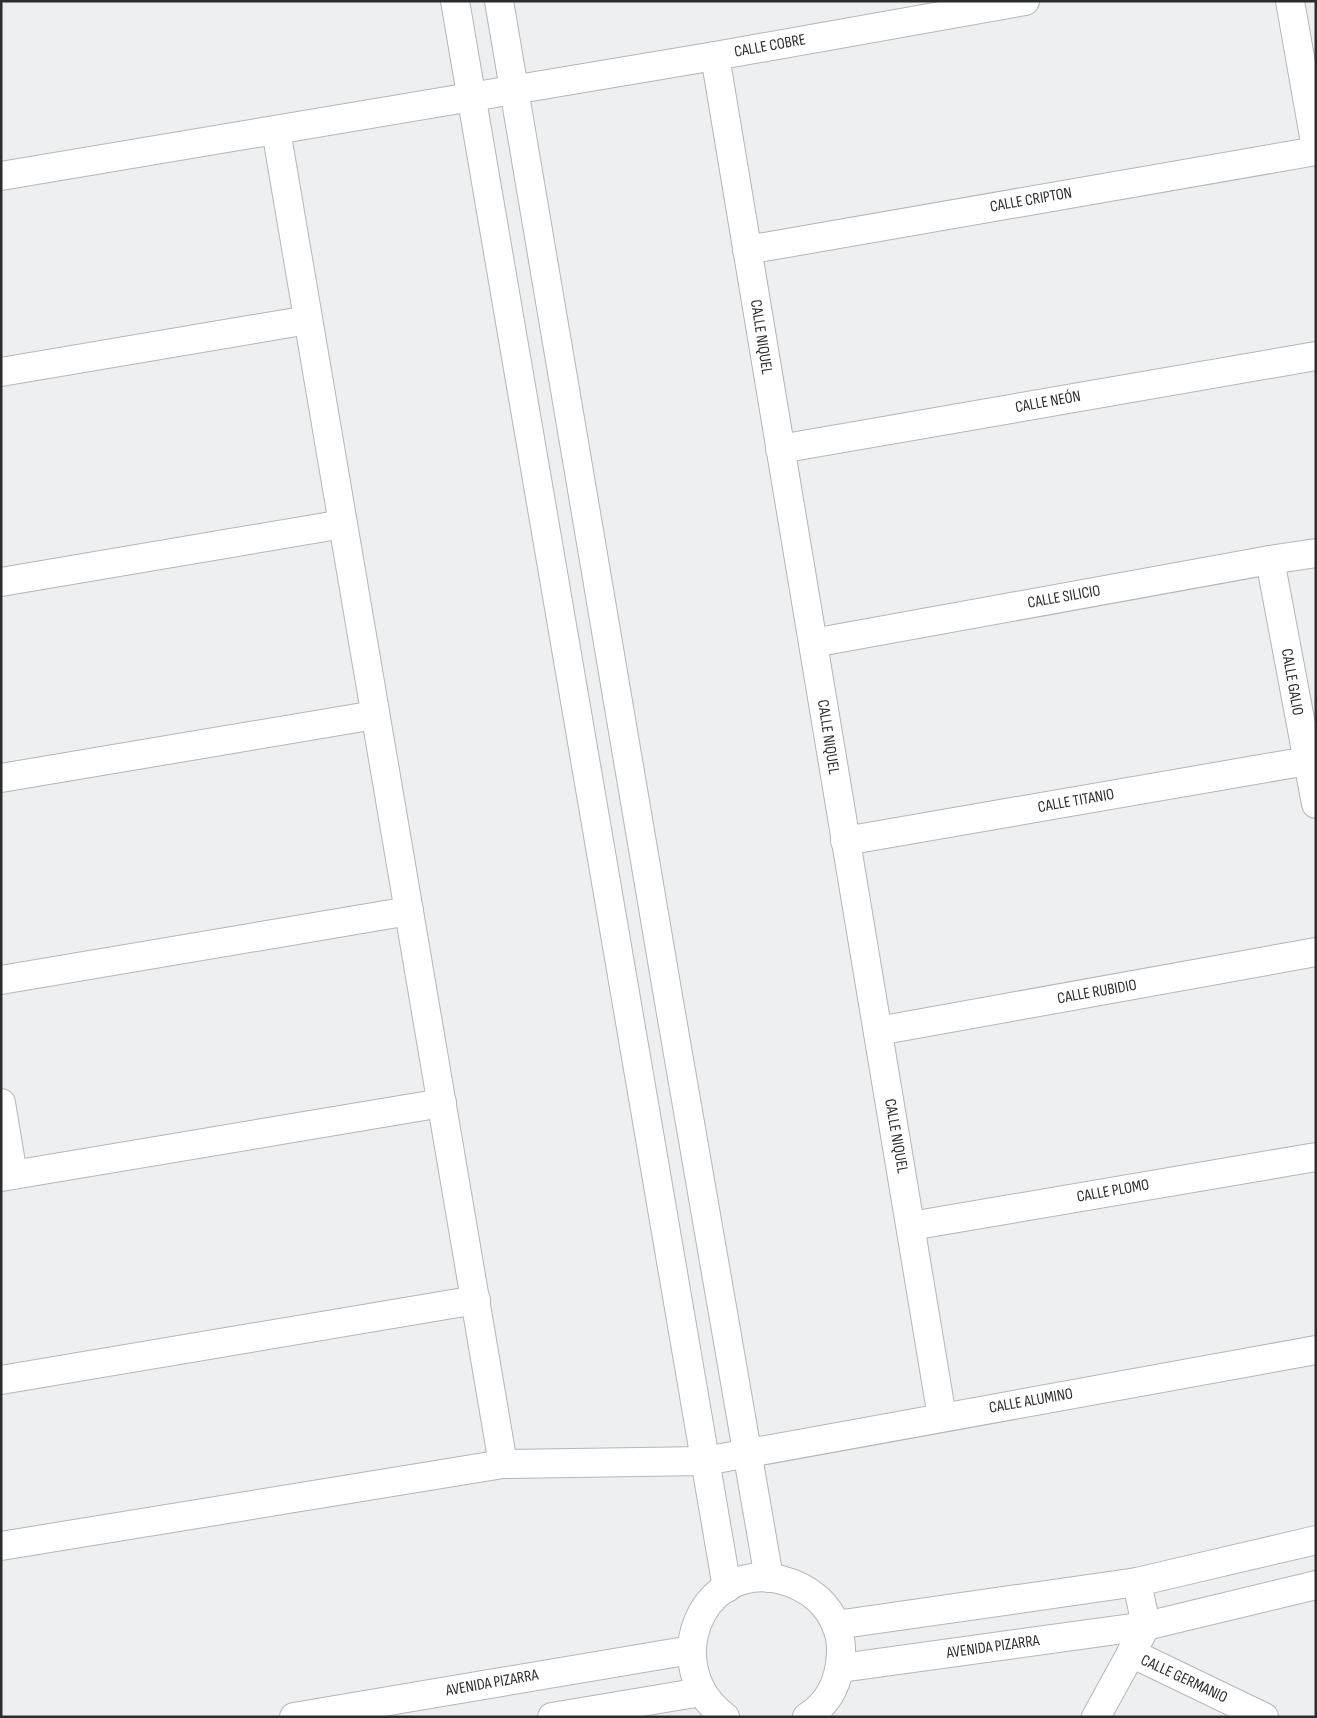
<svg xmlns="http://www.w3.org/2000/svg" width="1317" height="1718" viewBox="0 0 1317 1718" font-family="'Sofia Sans Condensed',sans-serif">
  <rect width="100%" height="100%" fill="#edeff0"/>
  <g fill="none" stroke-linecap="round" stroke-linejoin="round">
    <!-- minor casing -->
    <g stroke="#b5b6b7" stroke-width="30">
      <g id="minor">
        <polyline points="455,1 727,1588"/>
        <polyline points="499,1 668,996 769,1578"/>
        <polyline points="1290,1 1316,148"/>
        <polyline points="715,56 942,1417"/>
        <polyline points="276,130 503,1464"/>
        <polyline points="1,176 715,56 1025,1"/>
        <polyline points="747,250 1316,151"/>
        <polyline points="1,372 308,320"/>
        <polyline points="780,449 1316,356"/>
        <polyline points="1270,560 1316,804"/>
        <polyline points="1,582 343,524"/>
        <polyline points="813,643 1270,560 1316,553"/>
        <polyline points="1,778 375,715"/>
        <polyline points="845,841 1307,761"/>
        <polyline points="1,980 409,911"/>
        <polyline points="878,1031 1316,952"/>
        <polyline points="1,1103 13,1175"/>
        <polyline points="1,1177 442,1103"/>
        <polyline points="911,1226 1316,1157"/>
        <polyline points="1,1380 476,1300"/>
        <polyline points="1,1546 503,1464 705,1461 1316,1350"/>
        <polyline points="836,1625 1137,1582 1316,1540"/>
        <polyline points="1131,1653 1264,1717"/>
        <polyline points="841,1668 1146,1626 1316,1585"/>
        <polyline points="294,1717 691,1650"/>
        <polyline points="552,1717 701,1692"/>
        <path d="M725 1717C660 1669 698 1563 778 1579 794 1583 806 1588 818 1599 833 1613 842 1633 841 1653 840 1679 830 1703 807 1717"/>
        <polyline points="1096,1717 1146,1626 1137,1582"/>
      </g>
    </g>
    <!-- minor -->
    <use href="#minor" stroke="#fff" stroke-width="28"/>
  </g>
  <g text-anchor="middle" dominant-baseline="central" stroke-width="5" stroke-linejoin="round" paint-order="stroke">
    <!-- street labels -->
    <g font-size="16" fill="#2b2c2c" stroke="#fff">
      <text transform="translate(770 46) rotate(-10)">CALLE COBRE</text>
      <text transform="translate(1031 200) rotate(-10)">CALLE CRIPTON</text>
      <text transform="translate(761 337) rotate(81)">CALLE NIQUEL</text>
      <text transform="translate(1048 402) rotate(-10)">CALLE NEÓN</text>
      <text transform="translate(1064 597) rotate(-10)">CALLE SILICIO</text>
      <text transform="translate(1292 682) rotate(80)">CALLE GALIO</text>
      <text transform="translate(828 737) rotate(81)">CALLE NIQUEL</text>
      <text transform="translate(1076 801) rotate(-10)">CALLE TITANIO</text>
      <text transform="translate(1097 992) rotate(-10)">CALLE RUBIDIO</text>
      <text transform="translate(896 1136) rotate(80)">CALLE NIQUEL</text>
      <text transform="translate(1113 1191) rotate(-10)">CALLE PLOMO</text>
      <text transform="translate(1031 1401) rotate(-10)">CALLE ALUMINO</text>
      <text transform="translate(993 1647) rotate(-8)">AVENIDA PIZARRA</text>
      <text transform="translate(1184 1679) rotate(25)">CALLE GERMANIO</text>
      <text transform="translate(492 1683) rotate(-10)">AVENIDA PIZARRA</text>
    </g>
  </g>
  <!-- border -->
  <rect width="1317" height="1718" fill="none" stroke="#2b2c2c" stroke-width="5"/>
</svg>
